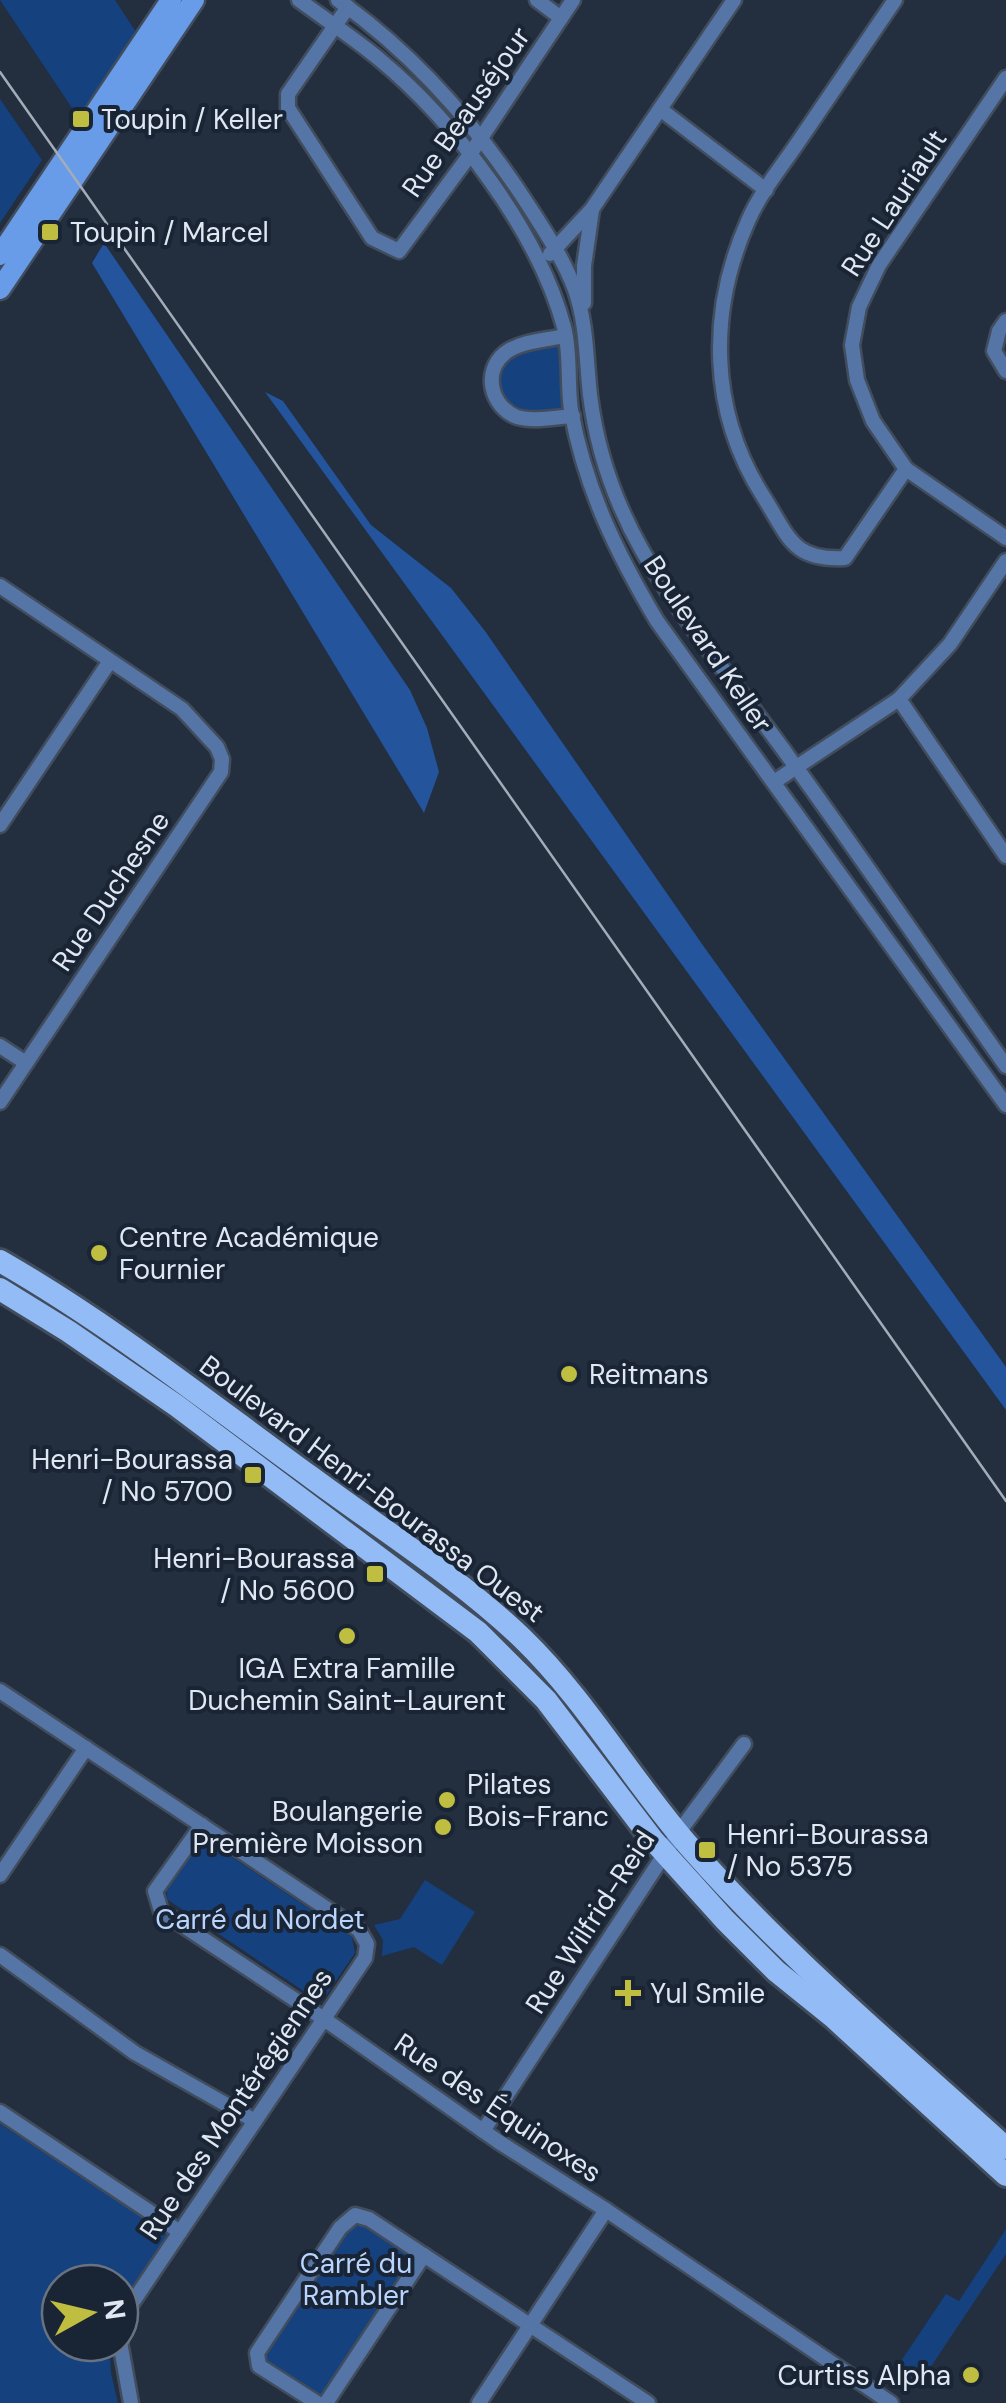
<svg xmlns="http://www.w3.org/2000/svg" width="1006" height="2403" viewBox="0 0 1006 2403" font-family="'DM Sans',sans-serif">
  <rect width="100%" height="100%" fill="#232e3f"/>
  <!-- green -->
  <g fill="#15417f">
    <polygon points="0,0 115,0 136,32 78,117"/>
    <polygon points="0,99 42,160 0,223"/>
    <path d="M561 342 567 410 519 413C514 408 505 402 501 396 475 357 537 346 561 342Z"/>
    <path d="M201 1841 212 1844 352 1937 355 1953 327 1994 311 1996 168 1900C161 1881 184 1849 201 1841Z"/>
    <polygon points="425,1880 475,1912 442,1965 414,1947 382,1956 383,1940 374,1925 400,1919"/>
    <polygon points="0,2124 168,2233 120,2308 120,2283 60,2283 60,2343 109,2343 111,2373 118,2403 0,2403"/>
    <polygon points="355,2215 424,2255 326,2403 259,2366 257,2353"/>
    <polygon points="1006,2229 1006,2254 916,2389 893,2373 946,2294 959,2301"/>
  </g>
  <!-- forest -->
  <g fill="#23549c">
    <polygon points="104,243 410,690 427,728 439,772 424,813 92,263"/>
    <polygon points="265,392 283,401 371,525 451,588 485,631 702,944 1006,1367 1006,1410"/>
  </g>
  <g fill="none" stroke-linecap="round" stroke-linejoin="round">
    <!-- street casing -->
    <g stroke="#414c5c" stroke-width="19">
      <g id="street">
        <path d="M299 0C326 20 354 38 379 59 455 122 538 231 564 327 571 353 567 383 571 410 585 488 617 554 657 621L1006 1105"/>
        <path d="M338 0C418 57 480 129 532 211 548 236 565 262 575 290 587 324 586 360 590 395 597 452 615 503 643 552 685 624 739 688 788 756 862 858 933 963 1006 1066"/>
        <polyline points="537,0 561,18"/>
        <path d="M895 0C864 46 832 92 801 138 783 165 761 191 748 221 708 311 709 411 763 496 789 537 792 561 845 558L906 469"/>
        <polyline points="348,7 288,94 288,108 372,238 399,251 469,156 573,0"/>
        <polyline points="1006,78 879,265 859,307 852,345 857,380 873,421 906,469 1006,538"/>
        <polyline points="660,109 766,190"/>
        <polyline points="550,254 592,209 734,0"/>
        <polyline points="584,303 584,266 592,210"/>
        <polyline points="1006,321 999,331 994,351 1006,371"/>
        <path d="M565 336C546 340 521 341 505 353 482 372 491 407 517 417 534 422 556 417 573 416"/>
        <polyline points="0,586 182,709 217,747 222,759 221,772 0,1102"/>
        <polyline points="899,699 1006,856"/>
        <polyline points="774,782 899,699 950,644 1006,561"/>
        <polyline points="0,825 110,661"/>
        <polyline points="0,1046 26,1063"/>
        <polyline points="0,1691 359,1930 367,1944 365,1958 126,2312 120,2342 131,2403"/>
        <polyline points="202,1825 155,1891 161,1911 324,2019 499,2142 606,2210 891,2403"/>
        <polyline points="0,1875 86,1748"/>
        <polyline points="0,1955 135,2053 255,2121"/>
        <polyline points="0,2112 180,2232"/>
        <polyline points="483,2131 679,1832 744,1744"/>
        <polyline points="317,2403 259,2366 257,2353 340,2228 355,2215 369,2219 648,2403"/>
        <polyline points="326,2403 424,2255"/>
        <polyline points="479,2403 606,2210"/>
      </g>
    </g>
    <!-- secondary casing -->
    <g stroke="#414c5c" stroke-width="25">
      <g id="secondary">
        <polyline points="0,255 171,0"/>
        <polyline points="0,289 194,0"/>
      </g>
    </g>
    <!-- primary casing -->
    <g stroke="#414c5c" stroke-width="28">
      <g id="primary">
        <path d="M0 1261C110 1324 209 1403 311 1477 381 1529 458 1577 522 1638 586 1700 630 1778 688 1845 784 1955 898 2050 1006 2148"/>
        <polyline points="0,1289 68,1331 177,1406 478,1632 546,1700 652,1839 725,1920 776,1971 833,2017 1006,2175"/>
      </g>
    </g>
    <!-- street -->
    <use href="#street" stroke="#5475a5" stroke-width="14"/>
    <!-- secondary -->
    <use href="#secondary" stroke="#689ce9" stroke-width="20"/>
    <!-- primary -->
    <use href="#primary" stroke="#93bcf7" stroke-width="22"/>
    <!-- tram -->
    <polyline stroke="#a3acb8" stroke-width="2.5" points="0,72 1006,1501"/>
  </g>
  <!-- markers -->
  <g fill="#c0be40" stroke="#192434" stroke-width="4">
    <rect x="71" y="109" width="20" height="20" rx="5"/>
    <rect x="40" y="222" width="20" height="20" rx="5"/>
    <circle cx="99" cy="1253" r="10"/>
    <circle cx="569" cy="1374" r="10"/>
    <rect x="243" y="1465" width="20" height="20" rx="5"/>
    <rect x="365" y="1564" width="20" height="20" rx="5"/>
    <circle cx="347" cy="1636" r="10"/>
    <circle cx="447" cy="1800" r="10"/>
    <circle cx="443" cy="1827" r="10"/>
    <rect x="697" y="1840" width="20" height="20" rx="5"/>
    <path d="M623 1978h10v10h10v10h-10v10h-10v-10h-10v-10h10z"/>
    <circle cx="971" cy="2375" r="10"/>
  </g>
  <g text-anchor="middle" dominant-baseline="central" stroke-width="8" stroke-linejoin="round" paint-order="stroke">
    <!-- street labels -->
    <g font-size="28" fill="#dfe7f2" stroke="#192434">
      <text transform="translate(466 112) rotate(-55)">Rue Beauséjour</text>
      <text transform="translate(894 203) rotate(-57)">Rue Lauriault</text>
      <text transform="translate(708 644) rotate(56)">Boulevard Keller</text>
      <text transform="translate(111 891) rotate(-56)">Rue Duchesne</text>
      <text transform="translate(372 1489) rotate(37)">Boulevard Henri-Bourassa Ouest</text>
      <text transform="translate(590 1922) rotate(-57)">Rue Wilfrid-Reid</text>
      <text transform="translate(236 2104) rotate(-56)">Rue des Montérégiennes</text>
      <text transform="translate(498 2108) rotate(34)">Rue des Équinoxes</text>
    </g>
    <!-- poi labels -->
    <g font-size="28" fill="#dfe7f2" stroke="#192434" text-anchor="start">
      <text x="101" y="119">Toupin / Keller</text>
      <text x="70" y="232">Toupin / Marcel</text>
      <text x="119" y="1237">Centre Académique<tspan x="119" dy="32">Fournier</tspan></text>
      <text x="589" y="1374">Reitmans</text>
      <text x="233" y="1459" text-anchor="end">Henri-Bourassa<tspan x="233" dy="32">/ No 5700</tspan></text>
      <text x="355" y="1558" text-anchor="end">Henri-Bourassa<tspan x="355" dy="32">/ No 5600</tspan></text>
      <text x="347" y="1668" text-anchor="middle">IGA Extra Famille<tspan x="347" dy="32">Duchemin Saint-Laurent</tspan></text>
      <text x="467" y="1784">Pilates<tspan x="467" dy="32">Bois-Franc</tspan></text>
      <text x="423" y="1811" text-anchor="end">Boulangerie<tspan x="423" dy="32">Première Moisson</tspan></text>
      <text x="727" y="1834">Henri-Bourassa<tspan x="727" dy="32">/ No 5375</tspan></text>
      <text x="650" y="1993">Yul Smile</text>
      <text x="951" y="2375" text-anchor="end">Curtiss Alpha</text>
    </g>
    <!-- park labels -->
    <g font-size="28" fill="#bad5fd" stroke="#192434">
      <text x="260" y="1919">Carré du Nordet</text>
      <text x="356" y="2263">Carré du<tspan x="356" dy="32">Rambler</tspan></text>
    </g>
  </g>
  <!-- north arrow -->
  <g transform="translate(90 2313) rotate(82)"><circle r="48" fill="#192434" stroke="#687280" stroke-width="2.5"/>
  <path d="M0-8L18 38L0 25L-18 38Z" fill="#c0be40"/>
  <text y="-15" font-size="28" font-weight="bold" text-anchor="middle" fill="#dfe7f2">N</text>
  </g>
</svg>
